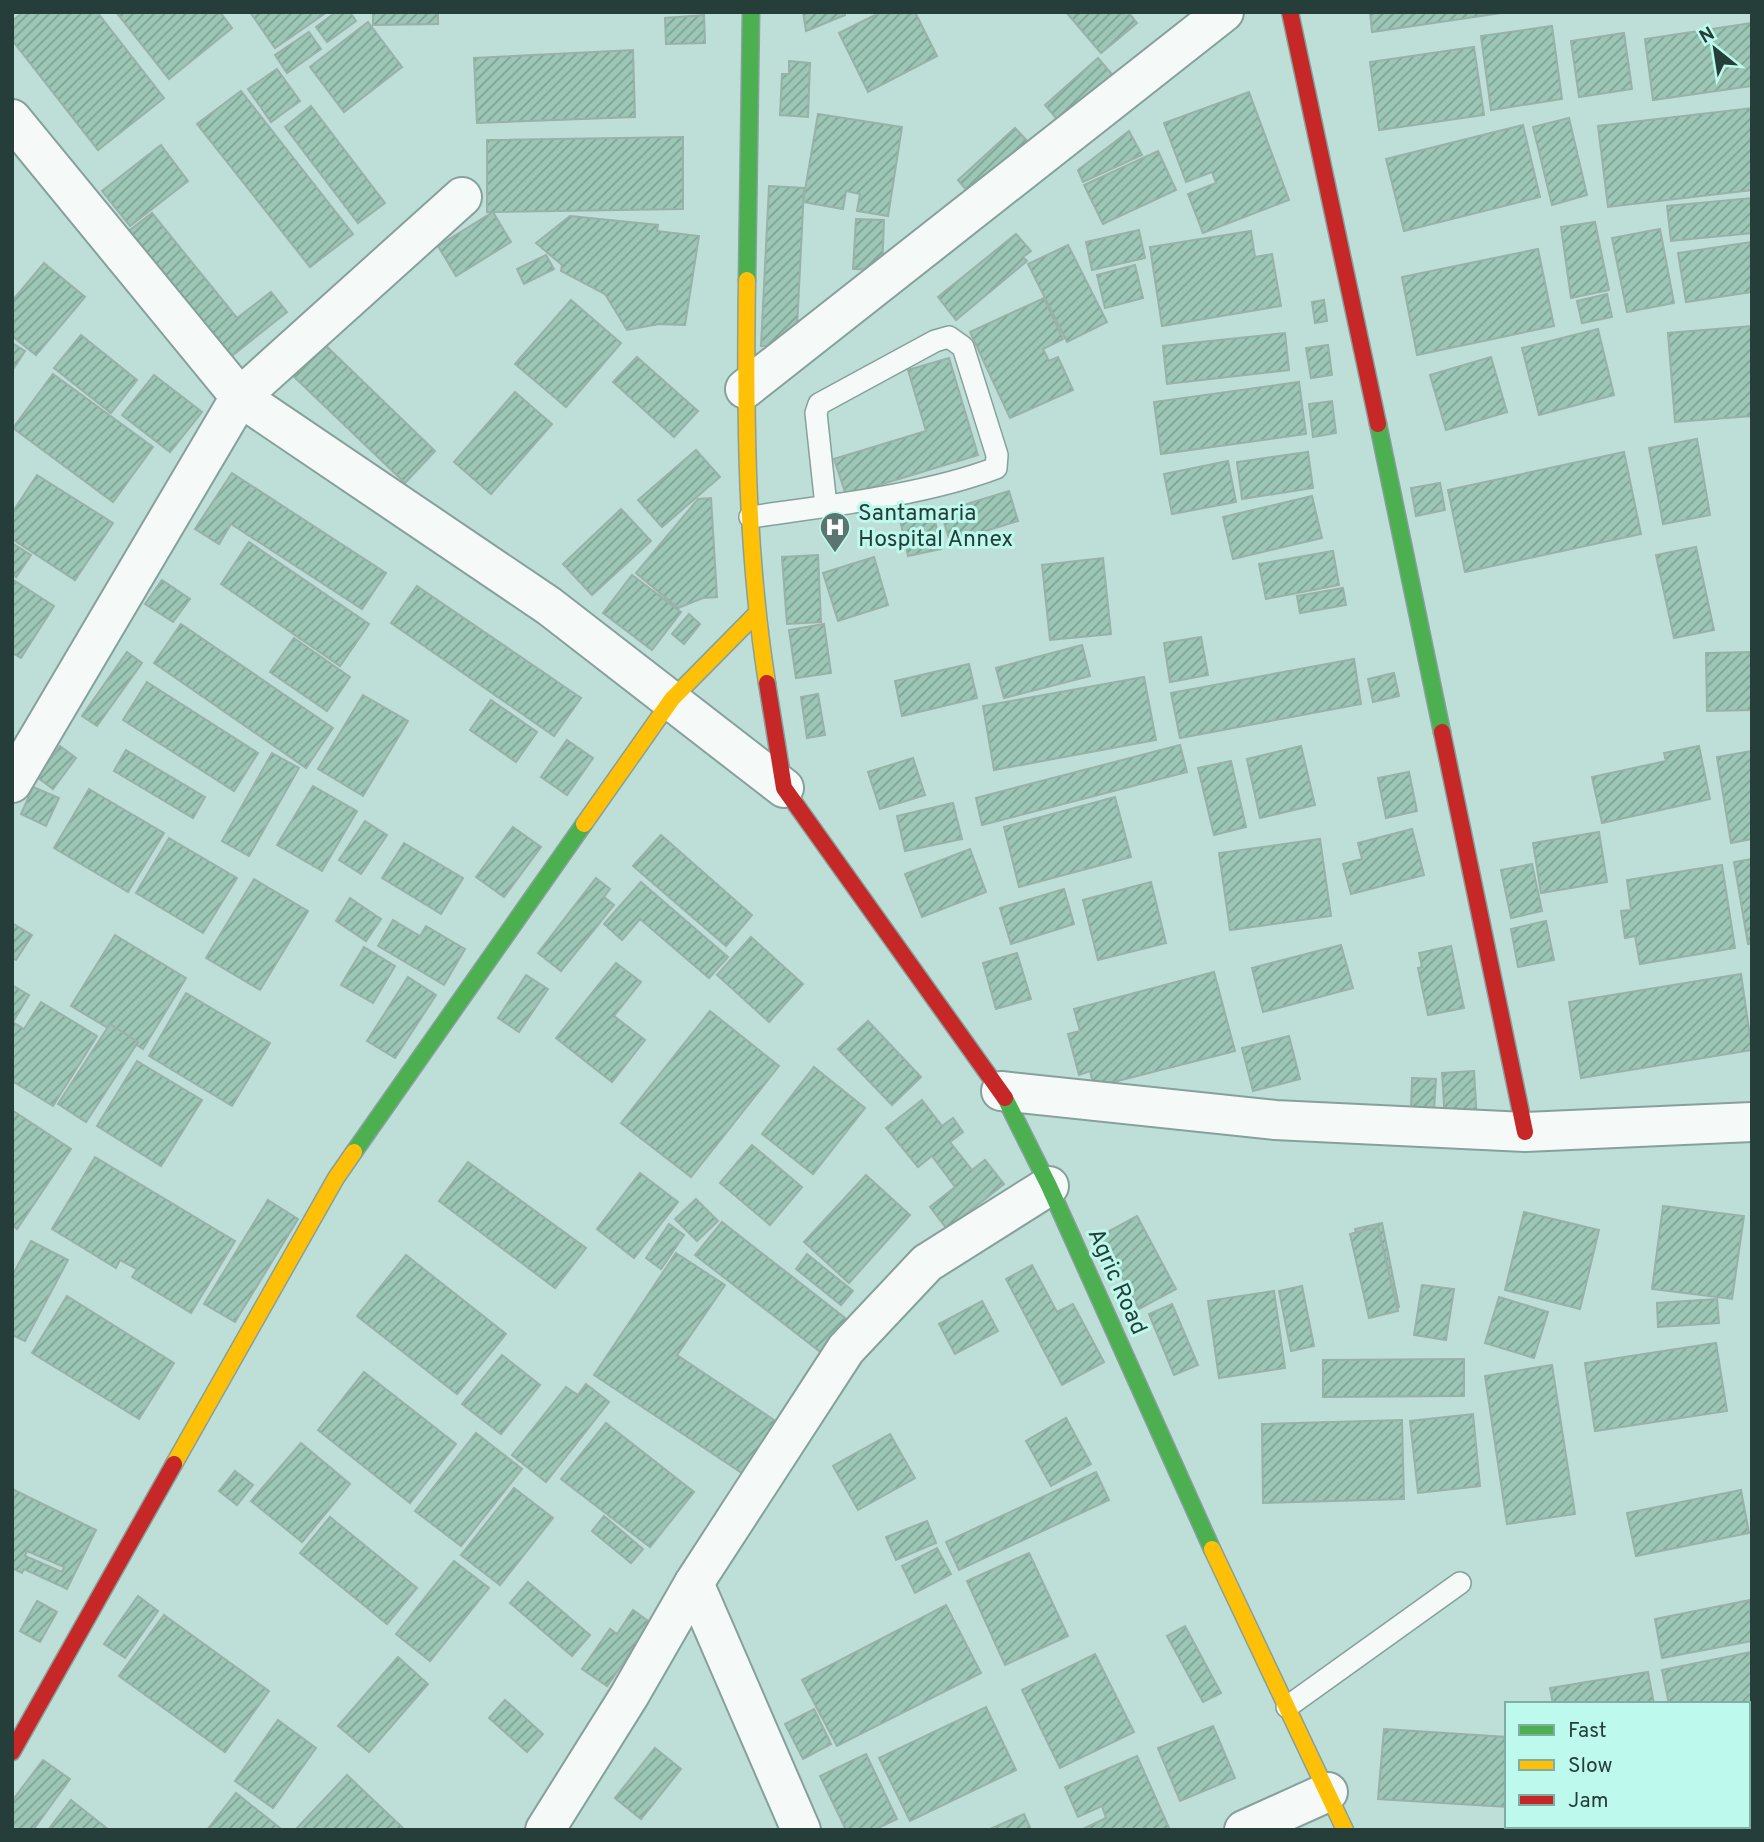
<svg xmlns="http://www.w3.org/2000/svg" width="1764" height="1842" viewBox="0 0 1764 1842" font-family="Overpass,sans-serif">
  <defs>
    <pattern id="building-hatch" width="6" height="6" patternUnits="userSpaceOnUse" patternTransform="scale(1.75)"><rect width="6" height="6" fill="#9cc6b6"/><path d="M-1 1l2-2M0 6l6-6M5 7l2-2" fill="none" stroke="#7fa295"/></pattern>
  </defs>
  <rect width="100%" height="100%" fill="#bddfd7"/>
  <!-- building -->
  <g fill="url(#building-hatch)" stroke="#99b1a9" stroke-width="2" fill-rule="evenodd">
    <polygon points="23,12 97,12 164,98 98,150 12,40 12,21"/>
    <polygon points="116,12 220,12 232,28 169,79"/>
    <polygon points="250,12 327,12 275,48"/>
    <polygon points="336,12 350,12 356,21 327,42 316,27"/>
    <polygon points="373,12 438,12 438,24 373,25"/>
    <polygon points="803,12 845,12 845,15 806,31"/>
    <polygon points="881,12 915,12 937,56 868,92 839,33"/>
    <polygon points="1066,12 1128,12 1137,23 1101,53"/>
    <polygon points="1370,12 1508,12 1372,32"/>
    <polygon points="704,15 705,43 666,44 665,18"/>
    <polygon points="368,22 402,67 344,112 310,67"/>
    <polygon points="1752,23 1752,86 1653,100 1645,39"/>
    <polygon points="1552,26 1562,99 1491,110 1481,36"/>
    <polygon points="309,32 321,49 287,73 275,55"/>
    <polygon points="1624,33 1632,89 1579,97 1571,41"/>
    <polygon points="1474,47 1484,115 1379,130 1370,62"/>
    <polygon points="633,50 635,117 477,123 474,58"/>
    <polygon points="1098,58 1115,78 1062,125 1045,105"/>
    <polygon points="789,61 810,63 808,117 780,115 782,74 789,74"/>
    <polygon points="277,69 300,101 271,122 248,89"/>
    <polygon points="241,91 353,234 310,267 197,124"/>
    <polygon points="1249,92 1289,200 1203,233 1188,194 1216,183 1212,172 1186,182 1164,123"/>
    <polygon points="311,106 385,203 358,223 285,127"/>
    <polygon points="1752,108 1752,190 1608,207 1598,126"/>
    <polygon points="818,114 902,127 888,216 857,211 860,194 846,191 843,209 803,202"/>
    <polygon points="1569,118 1587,195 1552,205 1533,127"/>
    <polygon points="1523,125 1540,197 1404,231 1386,159"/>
    <polygon points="1015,128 1032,146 973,198 958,180"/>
    <polygon points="1129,131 1142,155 1083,182 1078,170"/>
    <polygon points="683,137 683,209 487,212 487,140"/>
    <polygon points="161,145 188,181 130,226 102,191"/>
    <polygon points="1158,151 1176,190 1103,224 1084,185"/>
    <polygon points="769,186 804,188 796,348 761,346"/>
    <polygon points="1752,198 1752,233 1671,241 1667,206"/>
    <polygon points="493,212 511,242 456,276 438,246"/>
    <polygon points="152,213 237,318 271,292 287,312 228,359 126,233"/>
    <polygon points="570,216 658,225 657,231 699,236 685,325 659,324 627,330 605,294 561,271 562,265 536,243"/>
    <polygon points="856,219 884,220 882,270 853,269"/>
    <polygon points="1595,222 1609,290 1571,298 1561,227"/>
    <polygon points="1660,229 1674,303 1627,312 1612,238"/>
    <polygon points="1139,230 1145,258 1092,270 1086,242"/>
    <polygon points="1251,231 1255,257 1272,254 1281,306 1162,326 1150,247"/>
    <polygon points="1016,234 1031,251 1023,257 1027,261 956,320 938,297"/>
    <polygon points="1752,242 1752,292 1686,302 1678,253"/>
    <polygon points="1068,245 1107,322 1067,342 1028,264"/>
    <polygon points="1538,249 1554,326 1417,355 1402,277"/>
    <polygon points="546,255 554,269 524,284 517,269"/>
    <polygon points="44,263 85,297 36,355 12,336 12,301"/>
    <polygon points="1135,265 1143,298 1105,308 1097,275"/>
    <polygon points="1607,294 1612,317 1582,323 1577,301"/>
    <polygon points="1044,298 1063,339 1043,349 1049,361 1058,357 1073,390 1010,418 970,332"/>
    <polygon points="571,300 621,343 566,407 515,364"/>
    <polygon points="1324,300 1327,321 1315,323 1312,302"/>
    <polygon points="1752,326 1752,416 1675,422 1668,333"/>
    <polygon points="1598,329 1614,395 1539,415 1522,348"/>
    <polygon points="1285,333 1289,370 1167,384 1163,346"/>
    <polygon points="81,335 137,380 111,413 54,368"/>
    <polygon points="320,340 435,451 405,483 289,372"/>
    <polygon points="12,343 25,351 12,371"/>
    <polygon points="1328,345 1332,375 1311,378 1306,348"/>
    <polygon points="637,357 698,411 674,437 613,382"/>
    <polygon points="1491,357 1507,412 1446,430 1430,375"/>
    <polygon points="949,358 978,455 846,495 834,459 926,431 908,370"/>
    <polygon points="53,374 153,447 113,502 13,428"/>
    <polygon points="154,375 202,412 170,452 122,415"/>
    <polygon points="1299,382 1306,434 1161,454 1154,402"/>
    <polygon points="515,392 552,424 491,494 454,462"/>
    <polygon points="1332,401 1336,433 1313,437 1309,404"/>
    <polygon points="1697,439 1710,515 1663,524 1649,448"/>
    <polygon points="696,450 720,477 662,527 638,500"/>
    <polygon points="1308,452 1313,488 1242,499 1237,462"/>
    <polygon points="1624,452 1641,534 1465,572 1448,490"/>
    <polygon points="1228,461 1236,502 1172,514 1164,474"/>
    <polygon points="232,473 386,573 362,609 231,524 219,544 195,529"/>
    <polygon points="37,475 113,523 75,580 12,539 12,513"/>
    <polygon points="1440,483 1445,510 1416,516 1411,488"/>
    <polygon points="1009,491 1018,521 950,542 941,512"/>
    <polygon points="1312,496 1322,538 1233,559 1223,517"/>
    <polygon points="711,498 717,597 703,598 678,608 636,573 698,499"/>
    <polygon points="932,507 941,549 908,556 899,515"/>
    <polygon points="621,509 651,541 592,595 563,564"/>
    <polygon points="249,542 369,624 340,666 221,584"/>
    <polygon points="12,543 31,555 16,577 12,574"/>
    <polygon points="1696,547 1714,630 1674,638 1656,555"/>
    <polygon points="1333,551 1339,585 1266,599 1259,564"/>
    <polygon points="818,555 821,622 787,624 782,557"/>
    <polygon points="874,557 888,605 838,621 823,573"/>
    <polygon points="1103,558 1111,634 1050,640 1042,565"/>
    <polygon points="632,575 681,612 652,650 603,613"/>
    <polygon points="12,579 54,606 21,658 12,653"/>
    <polygon points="162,580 190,599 173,622 145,604"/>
    <polygon points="417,586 581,698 554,736 391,623"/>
    <polygon points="1343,588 1346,605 1300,613 1297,596"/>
    <polygon points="689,614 700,624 684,644 672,634"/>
    <polygon points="181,624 333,728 306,768 154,663"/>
    <polygon points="824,624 831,673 796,678 789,630"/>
    <polygon points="1201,637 1208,675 1170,682 1164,643"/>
    <polygon points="294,638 350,677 327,711 270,672"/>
    <polygon points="1082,645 1090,676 1004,698 996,668"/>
    <polygon points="127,652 142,663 97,726 82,716"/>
    <polygon points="1752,652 1752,710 1707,711 1706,653"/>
    <polygon points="1354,659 1361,704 1180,738 1171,693"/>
    <polygon points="969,664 977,698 902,716 895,681"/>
    <polygon points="1394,673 1399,696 1373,702 1368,679"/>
    <polygon points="1144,677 1156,740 994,770 983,706"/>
    <polygon points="147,682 258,753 234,791 123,720"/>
    <polygon points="818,694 825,735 807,738 801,697"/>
    <polygon points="363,695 408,721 363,796 318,769"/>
    <polygon points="491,700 537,732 516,762 470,730"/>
    <polygon points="567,740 593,758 567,795 541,777"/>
    <polygon points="1180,745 1187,772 982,825 976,798"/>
    <polygon points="60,746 76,758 53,789 37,777"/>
    <polygon points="1301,746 1315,805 1260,818 1247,759"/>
    <polygon points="1699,746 1710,799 1602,823 1592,777 1666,761 1664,753"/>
    <polygon points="126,750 205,797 193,818 114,771"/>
    <polygon points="1752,751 1752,839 1731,843 1717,757"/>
    <polygon points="272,753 299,768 249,856 222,841"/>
    <polygon points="913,758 925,795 880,809 868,772"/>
    <polygon points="1231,761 1246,827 1214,835 1198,768"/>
    <polygon points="1409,772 1417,811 1386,818 1378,778"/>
    <polygon points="313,786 357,811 322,871 277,845"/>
    <polygon points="33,787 59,798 46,826 21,814"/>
    <polygon points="89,789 164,833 128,892 54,848"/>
    <polygon points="1115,797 1131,857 1019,887 1004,827"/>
    <polygon points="953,803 962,839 905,851 897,816"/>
    <polygon points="365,821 387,835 361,874 339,860"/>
    <polygon points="513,827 541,847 504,897 476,877"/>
    <polygon points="1412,829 1424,875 1351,894 1343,864 1362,859 1358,843"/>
    <polygon points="1599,832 1607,882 1541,893 1533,843"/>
    <polygon points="661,835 752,915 726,946 633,866"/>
    <polygon points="169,838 237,878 203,933 136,893"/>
    <polygon points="1320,839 1331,916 1230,930 1219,853"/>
    <polygon points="404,843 463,878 441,914 382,878"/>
    <polygon points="970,849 986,892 922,917 905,874"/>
    <polygon points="1752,859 1752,943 1748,944 1734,862"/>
    <polygon points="1532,864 1542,911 1511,918 1501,870"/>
    <polygon points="1722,865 1735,948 1640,964 1635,936 1625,938 1621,911 1631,910 1627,880"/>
    <polygon points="596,878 610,889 604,897 614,905 561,971 538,953"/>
    <polygon points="254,879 308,911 260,990 206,958"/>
    <polygon points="641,882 728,957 709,978 640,919 622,940 604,924"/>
    <polygon points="1151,882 1166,943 1098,960 1083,900"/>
    <polygon points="1064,889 1074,924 1011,944 1000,908"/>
    <polygon points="350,898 381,919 366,941 336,921"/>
    <polygon points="393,920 420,936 426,926 465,949 444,985 378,946"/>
    <polygon points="1546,921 1554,960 1518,967 1511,929"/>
    <polygon points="12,923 32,935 16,960 12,958"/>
    <polygon points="115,935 186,978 143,1049 71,1006"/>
    <polygon points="751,937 803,984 769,1022 717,975"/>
    <polygon points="1341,945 1353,988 1263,1012 1252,968"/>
    <polygon points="1451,946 1464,1008 1428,1015 1418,968 1422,967 1419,953"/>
    <polygon points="364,947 395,966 373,1003 341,985"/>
    <polygon points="1017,953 1031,999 996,1009 983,963"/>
    <polygon points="616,963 641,982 614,1016 645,1040 612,1082 556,1038"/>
    <polygon points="1214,972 1235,1051 1094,1087 1090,1071 1079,1075 1068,1034 1080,1031 1074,1009"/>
    <polygon points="1741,974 1752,1050 1581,1078 1569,1002"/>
    <polygon points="526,975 548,989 519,1032 498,1018"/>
    <polygon points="408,977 436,995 395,1058 367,1041"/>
    <polygon points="12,985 29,995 13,1022 24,1029 41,1002 97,1036 53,1106 12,1081"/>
    <polygon points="186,993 270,1043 232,1106 149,1056"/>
    <polygon points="710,1011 779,1066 691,1177 621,1123"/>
    <polygon points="868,1021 921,1077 892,1105 838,1049"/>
    <polygon points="110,1024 138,1042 86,1122 58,1104"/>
    <polygon points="1289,1036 1300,1079 1253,1091 1242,1048"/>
    <polygon points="137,1061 202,1100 161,1166 97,1126"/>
    <polygon points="814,1067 865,1108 813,1174 762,1134"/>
    <polygon points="1474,1071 1477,1120 1445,1121 1442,1073"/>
    <polygon points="1412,1078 1436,1079 1434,1110 1411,1109"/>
    <polygon points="922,1100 942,1126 953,1118 963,1132 950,1142 972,1170 985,1160 1004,1184 947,1229 930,1207 955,1187 932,1156 918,1167 886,1128"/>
    <polygon points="12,1110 71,1149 17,1229 12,1225"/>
    <polygon points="752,1145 802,1187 770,1225 720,1183"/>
    <polygon points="95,1157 235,1241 191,1313 132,1277 137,1269 120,1260 116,1268 52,1229"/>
    <polygon points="468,1162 586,1248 555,1288 439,1201"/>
    <polygon points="640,1173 678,1202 634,1258 597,1229"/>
    <polygon points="866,1175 910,1215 849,1283 804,1242"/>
    <polygon points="696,1199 718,1221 697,1241 675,1219"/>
    <polygon points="268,1200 298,1219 235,1322 204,1304"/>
    <polygon points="1663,1206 1744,1216 1732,1299 1652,1289"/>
    <polygon points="1524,1212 1599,1230 1580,1309 1505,1290"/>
    <polygon points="1137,1216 1176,1289 1139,1309 1100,1236"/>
    <polygon points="722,1222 849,1321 823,1354 695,1255"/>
    <polygon points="1382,1223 1399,1307 1372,1313 1355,1229"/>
    <polygon points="669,1224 684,1235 661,1269 646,1258"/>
    <polygon points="1378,1227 1398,1311 1369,1318 1350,1234"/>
    <polygon points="31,1241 68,1260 25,1341 12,1335 12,1276"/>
    <polygon points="676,1253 725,1285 677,1355 783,1426 748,1477 594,1375"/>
    <polygon points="807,1254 853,1291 841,1305 796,1269"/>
    <polygon points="406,1255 506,1334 457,1394 357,1316"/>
    <polygon points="1032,1265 1057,1312 1073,1304 1104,1362 1062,1385 1006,1279"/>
    <polygon points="1422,1285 1454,1289 1446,1340 1414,1335"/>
    <polygon points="1302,1286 1314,1346 1291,1351 1279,1291"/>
    <polygon points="1274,1291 1285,1368 1219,1378 1208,1301"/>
    <polygon points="67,1296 174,1363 139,1419 32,1353"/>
    <polygon points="1499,1297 1548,1312 1534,1358 1485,1343"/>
    <polygon points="1717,1299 1719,1323 1658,1327 1657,1303"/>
    <polygon points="982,1301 998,1331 955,1354 939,1324"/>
    <polygon points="1172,1304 1198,1365 1174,1375 1149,1314"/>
    <polygon points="1716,1343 1727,1411 1595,1431 1585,1363"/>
    <polygon points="502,1355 540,1385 501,1434 462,1404"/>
    <polygon points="1464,1359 1464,1396 1323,1397 1323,1360"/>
    <polygon points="1552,1365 1575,1514 1507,1524 1485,1376"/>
    <polygon points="364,1372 456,1444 410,1503 318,1430"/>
    <polygon points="586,1384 609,1402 546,1482 512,1455 566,1387 578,1395"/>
    <polygon points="1473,1414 1480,1486 1418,1493 1410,1421"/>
    <polygon points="1066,1418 1091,1464 1051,1486 1026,1441"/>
    <polygon points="1402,1420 1404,1499 1263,1503 1262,1424"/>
    <polygon points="606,1423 694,1492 650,1547 561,1479"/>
    <polygon points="476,1433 522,1469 461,1546 415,1511"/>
    <polygon points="890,1434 915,1478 858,1510 833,1466"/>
    <polygon points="301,1443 350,1484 302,1542 251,1501"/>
    <polygon points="235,1471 253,1485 237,1505 219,1491"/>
    <polygon points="1096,1472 1109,1500 959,1570 946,1542"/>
    <polygon points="514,1488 553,1518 500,1585 461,1555"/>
    <path d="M12 1489 96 1530 67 1589 24 1569 22 1573 12 1568ZM27 1551 64 1567 62 1572 25 1556Z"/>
    <polygon points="1741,1490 1749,1533 1636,1556 1627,1513"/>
    <polygon points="604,1516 643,1549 631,1563 592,1531"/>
    <polygon points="330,1517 417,1588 387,1624 300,1553"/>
    <polygon points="927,1521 936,1543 896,1560 886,1537"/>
    <polygon points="937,1548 951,1574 915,1593 902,1566"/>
    <polygon points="1029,1553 1068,1636 1005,1665 967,1581"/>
    <polygon points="454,1561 489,1588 430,1661 396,1634"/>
    <polygon points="528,1582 590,1635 572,1656 510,1603"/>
    <polygon points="138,1596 158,1611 125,1658 104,1644"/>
    <polygon points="1750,1600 1752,1641 1662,1658 1655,1619"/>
    <polygon points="37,1601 57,1612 40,1642 20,1631"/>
    <polygon points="946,1605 981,1673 837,1746 802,1680"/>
    <polygon points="633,1610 651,1623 607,1686 582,1669 610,1629 617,1634"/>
    <polygon points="164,1615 269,1691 225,1752 119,1676"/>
    <polygon points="1185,1626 1221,1693 1203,1702 1167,1636"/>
    <polygon points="1751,1652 1752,1702 1669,1704 1662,1670"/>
    <polygon points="1095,1654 1134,1732 1060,1768 1022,1690"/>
    <polygon points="398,1657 428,1684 369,1752 338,1726"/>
    <polygon points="1648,1672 1654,1704 1553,1704 1550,1688"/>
    <polygon points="505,1700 543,1734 527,1752 489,1718"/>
    <polygon points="986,1707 1016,1770 910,1821 879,1758"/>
    <polygon points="814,1709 831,1744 803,1759 785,1724"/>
    <polygon points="278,1720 316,1748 273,1808 235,1781"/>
    <polygon points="1213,1726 1235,1778 1180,1801 1158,1748"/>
    <polygon points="1384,1729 1507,1737 1507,1807 1378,1799"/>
    <polygon points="655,1748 681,1769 641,1819 615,1798"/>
    <polygon points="866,1754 897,1819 874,1830 846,1830 820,1776"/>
    <polygon points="1137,1756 1170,1830 1081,1830 1106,1818 1102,1806 1078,1817 1065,1787"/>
    <polygon points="43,1760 70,1779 33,1830 12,1830 12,1801"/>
    <polygon points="347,1775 405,1830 295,1830"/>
    <polygon points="236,1793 280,1828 279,1830 207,1830"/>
    <polygon points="71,1800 109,1830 48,1830"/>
    <polygon points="1752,1811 1752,1830 1692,1830 1703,1826 1748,1826 1748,1812"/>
    <polygon points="1024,1814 1031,1830 988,1830"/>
  </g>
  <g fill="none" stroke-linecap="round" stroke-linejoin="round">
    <!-- lane casing -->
    <g stroke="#87a09b" stroke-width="24">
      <g id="lane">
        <path d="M750 517C827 506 925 495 996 468L997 455 963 347 949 337 935 341 819 404 816 413 826 506"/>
        <polyline points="1287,1707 1460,1583"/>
      </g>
    </g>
    <!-- street casing -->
    <g stroke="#87a09b" stroke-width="42">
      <g id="street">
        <polyline points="12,119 240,397 549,606 784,788"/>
        <polyline points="745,389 1224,12"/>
        <polyline points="12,783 240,397 462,197"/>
        <polyline points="1001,1091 1275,1120 1525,1132 1752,1122"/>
        <polyline points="694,1583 801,1830"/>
        <polyline points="545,1830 629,1696 694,1583 846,1349 927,1263 1049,1186"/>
        <polyline points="1244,1830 1328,1792"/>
      </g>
    </g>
    <!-- fast casing -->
    <g stroke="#87a09b" stroke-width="19">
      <g id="fast">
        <polyline points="747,280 751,12"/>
        <polyline points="1378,424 1442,732"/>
        <polyline points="1005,1098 1049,1186 1212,1549"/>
        <polyline points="354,1152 584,824"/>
      </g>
    </g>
    <!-- slow casing -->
    <g stroke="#87a09b" stroke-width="19">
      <g id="slow">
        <path d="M747 280C745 415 746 550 767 683"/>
        <polyline points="584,824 672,699 756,614"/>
        <polyline points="174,1464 336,1178 354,1152"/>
        <polyline points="1212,1549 1345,1830"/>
      </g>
    </g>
    <!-- jam casing -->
    <g stroke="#87a09b" stroke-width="19">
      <g id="jam">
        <polyline points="1290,12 1378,424"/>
        <polyline points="767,683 784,788 1005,1098"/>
        <polyline points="1442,732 1525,1132"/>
        <polyline points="12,1752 174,1464"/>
      </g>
    </g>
    <!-- lane -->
    <use href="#lane" stroke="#f5faf9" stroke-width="21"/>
    <!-- street -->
    <use href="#street" stroke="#f5faf9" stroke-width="38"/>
    <!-- fast -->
    <use href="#fast" stroke="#4caf50" stroke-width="16"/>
    <!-- slow -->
    <use href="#slow" stroke="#ffc107" stroke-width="16"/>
    <!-- jam -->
    <use href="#jam" stroke="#c62828" stroke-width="16"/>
  </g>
  <!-- icons -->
  <defs>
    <g id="hospital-pin" transform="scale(1.575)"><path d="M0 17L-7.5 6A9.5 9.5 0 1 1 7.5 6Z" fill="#5b7670" stroke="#bdf9ec"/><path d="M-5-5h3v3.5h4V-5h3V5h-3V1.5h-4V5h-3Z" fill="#fff"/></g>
  </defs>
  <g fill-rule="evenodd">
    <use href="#hospital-pin" x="835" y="527"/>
  </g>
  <g text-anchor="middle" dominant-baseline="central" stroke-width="6" stroke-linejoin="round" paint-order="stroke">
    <!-- poi labels -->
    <g font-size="23" fill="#263e39" stroke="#bdf9ec" text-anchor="start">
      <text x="858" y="514">Santamaria<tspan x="858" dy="26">Hospital Annex</tspan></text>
    </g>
    <!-- street labels -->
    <g font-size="23" fill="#263e39" stroke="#bdf9ec">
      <text transform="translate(1116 1282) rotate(66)">Agric Road</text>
    </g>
  </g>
  <!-- border -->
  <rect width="1764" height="1842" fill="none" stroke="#263e39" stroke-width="28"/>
  <!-- legend -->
  <rect x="1505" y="1702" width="245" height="126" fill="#bdf9ec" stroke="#81aea4" stroke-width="2"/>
  <rect x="1519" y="1725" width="35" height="10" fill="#4caf50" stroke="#81aea4" stroke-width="2"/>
  <text x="1568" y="1737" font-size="21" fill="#263e39">Fast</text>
  <rect x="1519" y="1760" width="35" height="10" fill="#ffc107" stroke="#81aea4" stroke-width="2"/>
  <text x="1568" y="1772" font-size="21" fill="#263e39">Slow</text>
  <rect x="1519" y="1795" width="35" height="10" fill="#c62828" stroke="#81aea4" stroke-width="2"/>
  <text x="1568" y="1807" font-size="21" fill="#263e39">Jam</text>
  <!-- north arrow -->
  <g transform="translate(1715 49) rotate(330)" stroke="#bdf9ec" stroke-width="5" paint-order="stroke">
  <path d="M0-5L12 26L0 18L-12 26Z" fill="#263e39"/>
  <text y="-10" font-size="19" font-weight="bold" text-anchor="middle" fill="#263e39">N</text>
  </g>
</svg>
